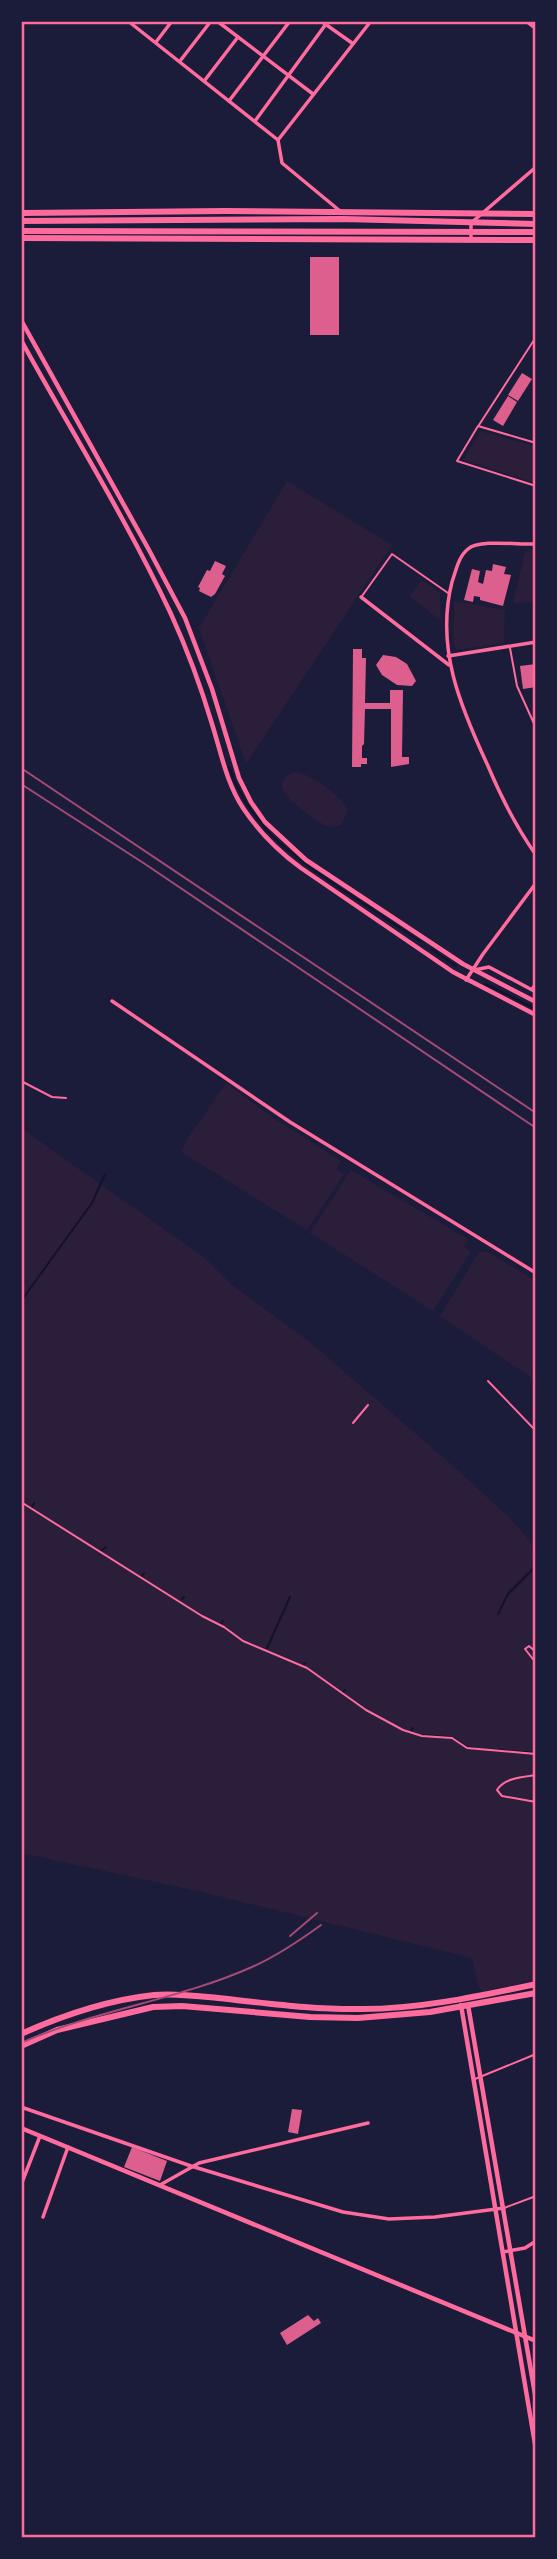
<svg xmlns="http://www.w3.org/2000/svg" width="557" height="2559" viewBox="0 0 557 2559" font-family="Commissioner,sans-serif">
  <rect width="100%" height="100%" fill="#1b1b3a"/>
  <!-- green -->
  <g fill="#2a1e3b">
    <polygon points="481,431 536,447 536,483 463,460"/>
    <polygon points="287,481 392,545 246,764 199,628"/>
    <polygon points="530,550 536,550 536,602 513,603 525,552"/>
    <polygon points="422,580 440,593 441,621 409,596"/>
    <polygon points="454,601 505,610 504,643 456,650 453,642"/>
    <path d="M296 772C309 773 345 798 348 811L341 825 329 827 324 825C312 816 256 784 296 772Z"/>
    <polygon points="226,1083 272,1117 341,1161 336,1169 344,1174 307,1230 181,1152 186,1141"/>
    <polygon points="21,1128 205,1258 232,1285 310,1342 460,1472 512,1520 536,1548 536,1980 482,1992 478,1985 472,1958 206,1893 21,1853"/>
    <polygon points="351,1170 468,1239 464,1247 471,1252 433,1311 310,1233"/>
    <polygon points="486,1251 536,1281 536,1381 440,1316 479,1252"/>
  </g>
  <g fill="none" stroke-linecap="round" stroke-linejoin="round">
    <!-- stream -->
    <g stroke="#12122b" stroke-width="2">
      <path d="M229 767C250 826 290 854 340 888 367 906 394 924 421 942"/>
      <polyline points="431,949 456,966"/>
      <polyline points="486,984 536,1009"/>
      <polyline points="21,1301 92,1203 105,1174"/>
      <polyline points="32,1507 34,1503"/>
      <polyline points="102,1550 106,1547"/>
      <polyline points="142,1576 144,1573"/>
      <polyline points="182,1599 184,1597"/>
      <polyline points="498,1614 508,1594 536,1566"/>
      <polyline points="221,1624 223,1621"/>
      <polyline points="267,1648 290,1597"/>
      <polyline points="303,1665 305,1663"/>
      <polyline points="343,1692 345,1690"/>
      <polyline points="411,1731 413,1728"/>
      <polyline points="420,1735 450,1737"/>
      <polyline points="455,1739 467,1747 475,1748"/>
      <polyline points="498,1750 536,1753"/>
    </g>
  </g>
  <!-- building -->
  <g fill="#dd5f8e">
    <rect x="310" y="257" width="29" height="78"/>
    <polygon points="522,373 532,379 518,401 508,395"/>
    <polygon points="508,396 517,402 503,426 493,420"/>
    <polygon points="215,561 226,566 222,574 225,576 215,594 211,597 199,591 200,588 198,587 207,570 210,571"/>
    <polygon points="493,564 506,567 504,574 511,575 503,606 480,600 480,597 474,596 473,602 464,600 472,569 480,571 478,582 483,584 486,570 492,571"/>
    <polygon points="353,649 362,649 362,658 366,658 365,703 390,703 390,690 403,690 402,757 409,757 409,764 391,767 391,709 365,709 364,744 362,746 362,758 367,758 367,764 361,764 361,767 352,767"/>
    <polygon points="383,655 396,657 407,664 416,681 412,686 397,685 382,675 376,665"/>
    <polygon points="536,664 536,687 523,689 520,666"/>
    <polygon points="292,2109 302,2110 298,2134 288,2132"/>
    <polygon points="132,2147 167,2161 160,2181 124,2167"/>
    <polygon points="308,2315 314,2321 318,2318 321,2323 287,2345 280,2333"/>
  </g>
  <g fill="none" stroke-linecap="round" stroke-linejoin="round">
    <!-- path -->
    <g stroke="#ff6b9d" stroke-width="2">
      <polyline points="21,1081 52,1097 66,1098"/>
      <polyline points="488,1381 536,1431"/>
      <polyline points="353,1423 368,1405"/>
      <polyline points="21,1502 202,1616 224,1627 243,1641 307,1668 366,1710 403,1730 422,1736 452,1738 467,1748 536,1754"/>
      <polyline points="536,1652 529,1646 525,1649 536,1663"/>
      <path d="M536 1775C523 1777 504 1778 497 1790L502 1796 536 1802"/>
    </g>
    <!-- service -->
    <g stroke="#ff6b9d" stroke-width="2">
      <polyline points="479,425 536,337"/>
      <polyline points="536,443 478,426 457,461 536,486"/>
      <polyline points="362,596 392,554 448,593"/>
      <polyline points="510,648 517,686 536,728"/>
      <polyline points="532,988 536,982"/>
      <polyline points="475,2079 536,2054"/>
      <polyline points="504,2208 536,2196"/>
    </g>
    <!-- minor -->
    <g stroke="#ff6b9d" stroke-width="3.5">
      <polyline points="128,21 278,140 282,163 340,211"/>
      <polyline points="217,21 313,94"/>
      <polyline points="321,21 352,43"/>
      <polyline points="526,21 536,29"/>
      <polyline points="156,42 172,21"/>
      <polyline points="180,61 211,21"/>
      <polyline points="205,80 238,37"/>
      <polyline points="229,101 290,21"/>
      <polyline points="255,121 326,24"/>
      <polyline points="278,140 371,21"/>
      <polyline points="471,240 471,223 536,167"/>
      <path d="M536 544C520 545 479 539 468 549 458 557 456 571 452 582 435 648 461 708 488 766 501 797 517 828 536 855"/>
      <polyline points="361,597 449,665"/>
      <polyline points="448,656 536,642"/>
      <polyline points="474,970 489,967 536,992"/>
      <polyline points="466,980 483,954 536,883"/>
      <polyline points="112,1001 290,1122 536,1273"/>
      <polyline points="21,2107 191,2166 343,2212 389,2219 435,2217 504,2208"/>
      <polyline points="21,2185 40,2136"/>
      <polyline points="160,2185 199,2163 368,2123"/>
      <polyline points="43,2217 68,2147"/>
      <polyline points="503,2252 525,2248 536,2241"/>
    </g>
    <!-- tertiary -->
    <g stroke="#ff6b9d" stroke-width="4.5">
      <polyline points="21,320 149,550 185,618 212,689 239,778 251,802 265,822 306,860 463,964 536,1002"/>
      <path d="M21 340C71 431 127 520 171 614 187 649 201 687 212 724 221 752 226 782 243 808 259 832 278 851 301 868L453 972 536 1015"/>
      <polyline points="461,2005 536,2450"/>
      <polyline points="468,2005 536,2400"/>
      <polyline points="21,2128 536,2341"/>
    </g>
    <!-- primary -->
    <g stroke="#ff6b9d" stroke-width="6">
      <polyline points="21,213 225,211 536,214"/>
      <polyline points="21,221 343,219 536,224"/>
      <polyline points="21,231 536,232"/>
      <polyline points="21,238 536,240"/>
      <path d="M21 2034C63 2015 108 2000 154 1995 175 1993 197 1996 218 1998 266 2003 314 2010 362 2009 420 2009 479 1996 536 1984"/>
      <polyline points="21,2046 57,2030 153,2007 182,2006 310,2017 358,2018 430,2012 536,1993"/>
    </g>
    <!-- rail -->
    <g stroke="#a44b75" stroke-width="2">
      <polyline points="21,768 536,1113"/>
      <polyline points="21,784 145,864 536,1128"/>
      <polyline points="290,1936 317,1913"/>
      <path d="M21 2043C95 2010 178 2000 252 1967 277 1956 299 1941 321 1925"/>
    </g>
  </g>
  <!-- border -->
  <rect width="557" height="2559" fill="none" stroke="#1b1b3a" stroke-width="46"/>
  <rect x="23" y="23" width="511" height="2513" fill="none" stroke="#ff6b9d" stroke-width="2.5"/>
</svg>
